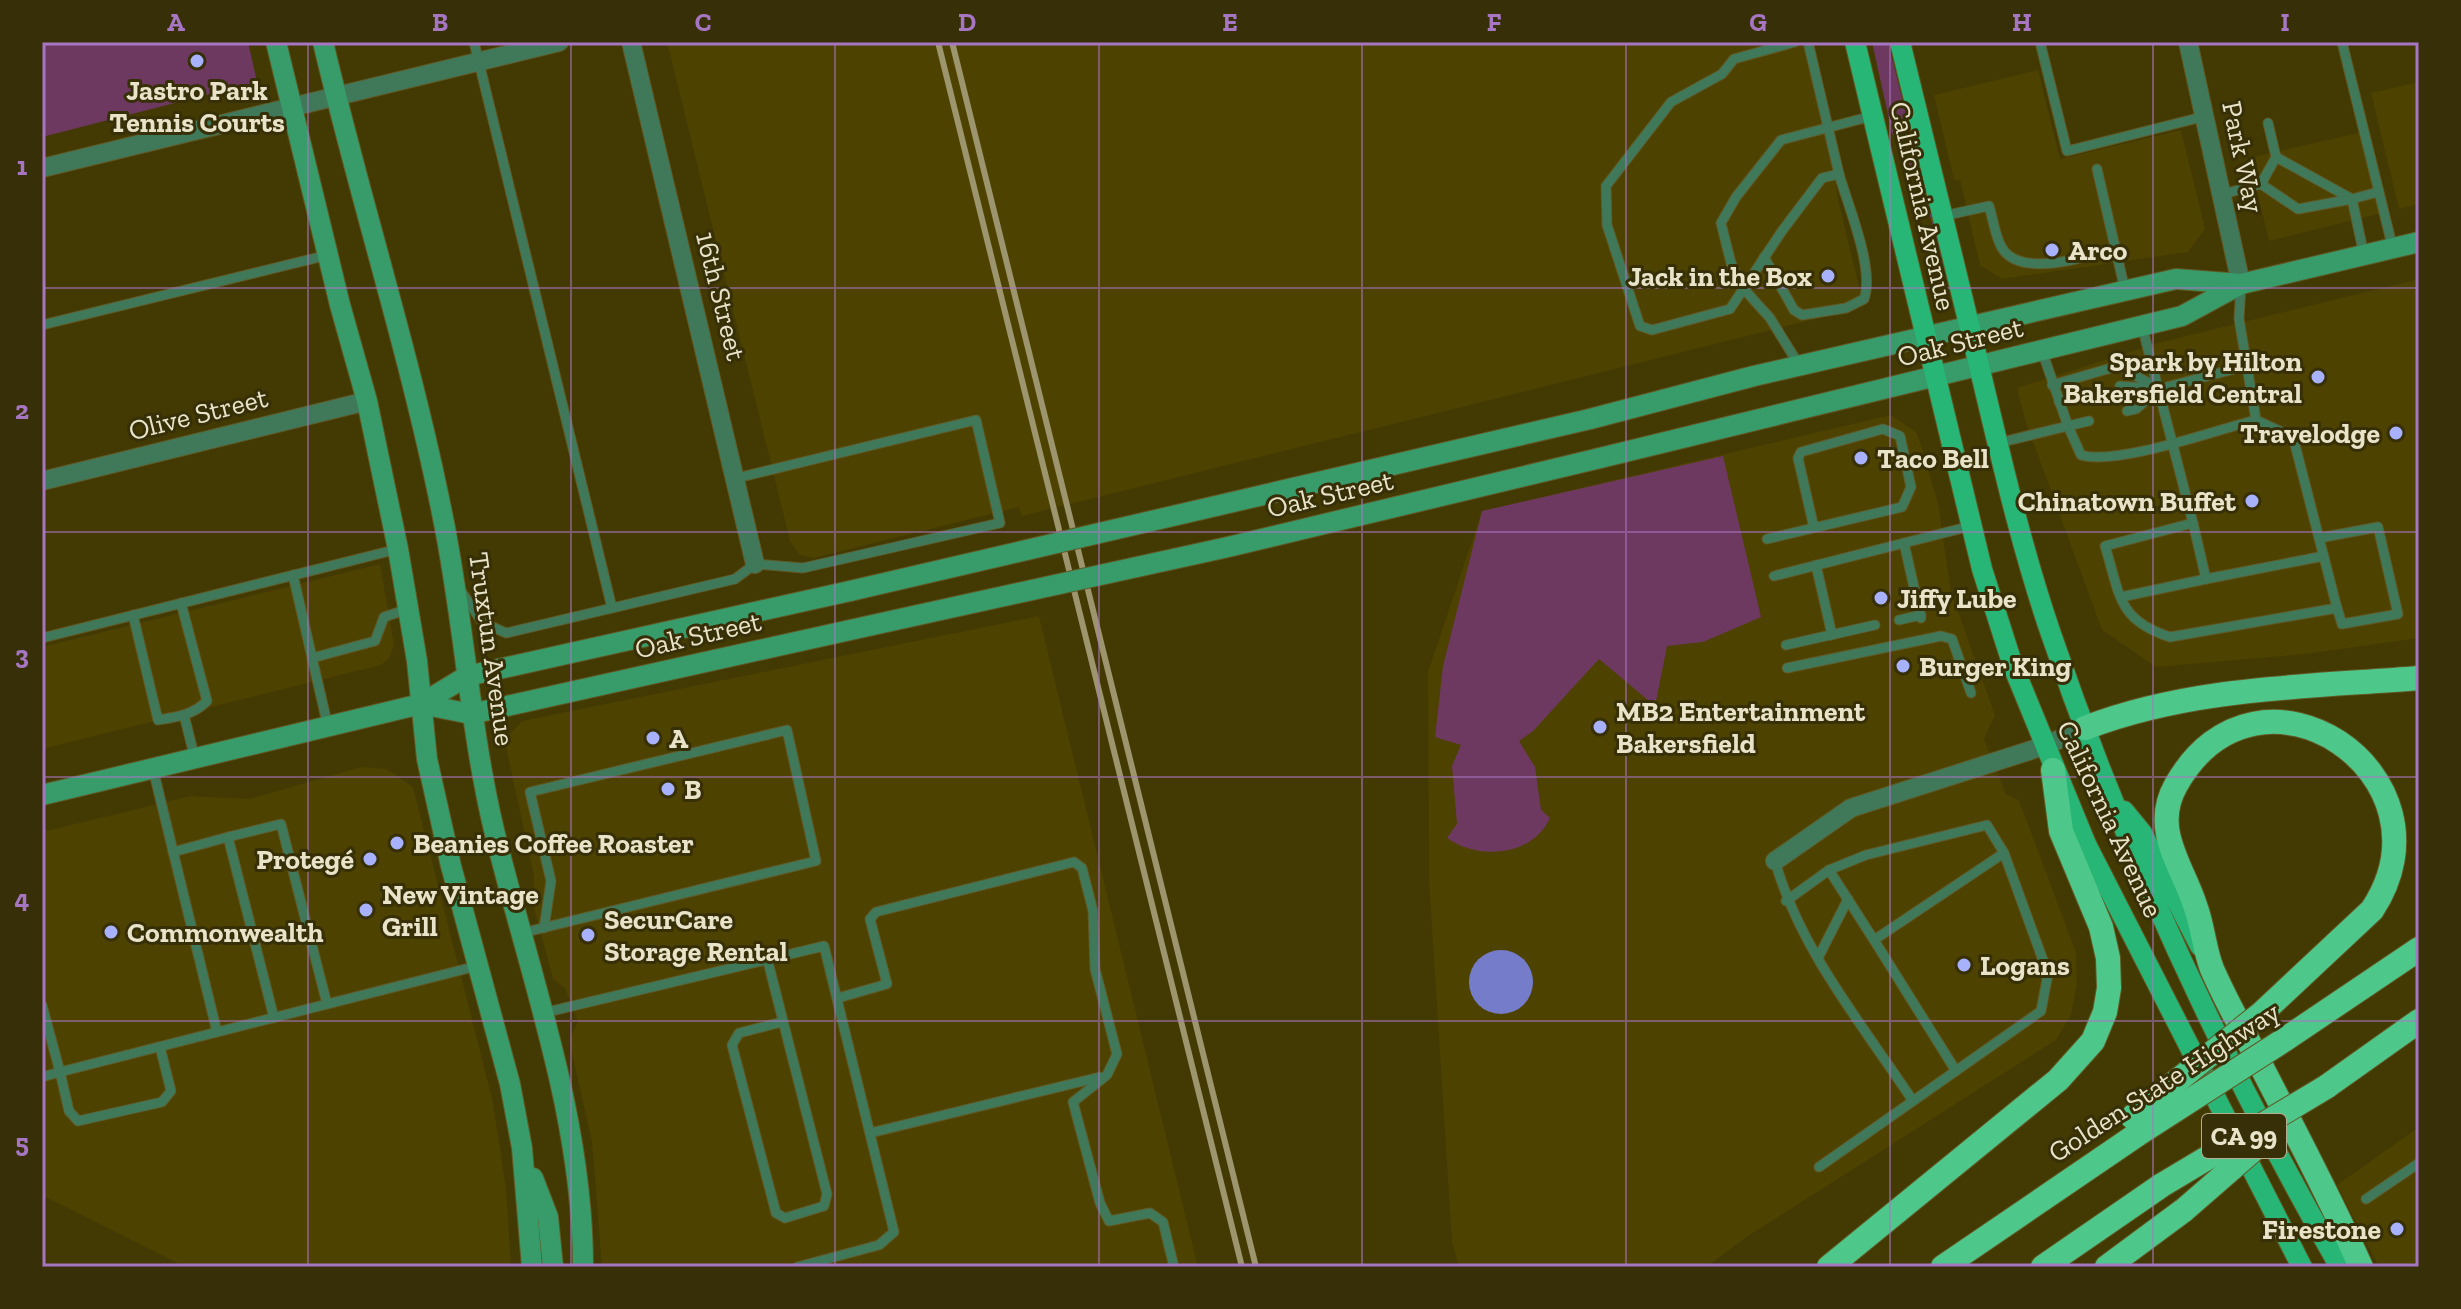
<svg xmlns="http://www.w3.org/2000/svg" width="2461" height="1309" viewBox="0 0 2461 1309" font-family="'Zilla Slab',serif">
  <rect width="100%" height="100%" fill="#433902"/>
  <!-- built -->
  <g fill="#4d4200">
    <polygon points="667,42 1814,42 1832,130 1837,195 1862,299 1856,309 1022,516 1019,507 814,558 800,555 790,541"/>
    <polygon points="2038,70 2060,159 2181,130 2205,229 2188,252 2002,279 1980,265 1960,180 1954,180 1934,95"/>
    <polygon points="2419,82 2419,204 2399,209 2371,93"/>
    <polygon points="2362,132 2382,213 2269,241 2249,158"/>
    <polygon points="2419,279 2419,638 2305,654 2156,667 2102,630 2026,423 2017,388 2158,343"/>
    <polygon points="1891,415 1917,433 1938,503 1951,592 1995,715 1984,739 2006,794 2019,800 2076,952 2077,983 2071,1015 2056,1040 1748,1236 1706,1267 1459,1267 1452,1242 1429,881 1428,672 1482,511"/>
    <polygon points="380,564 394,644 390,657 381,665 42,749 42,647"/>
    <polygon points="1039,616 1198,1267 602,1267 592,1142 569,1040 578,1022 565,988 553,979 534,908 534,876 506,747 511,733 522,721"/>
    <polygon points="361,767 387,769 413,787 493,1102 506,1189 511,1267 185,1267 42,1195 42,832 191,796 250,799"/>
    <polygon points="2419,1127 2419,1267 2379,1267 2337,1185"/>
  </g>
  <!-- green -->
  <g fill="#6e3960">
    <polygon points="42,42 248,42 257,82 42,137"/>
    <polygon points="1872,42 1888,42 1950,292 1923,189 1892,133"/>
    <path d="M1723 456 1761 617 1703 642 1667 646 1655 706 1599 659 1533 731 1519 741 1535 767 1541 810 1550 818C1533 856 1479 861 1447 838L1457 824 1452 766 1461 745 1435 737 1443 666 1482 511Z"/>
  </g>
  <!-- water -->
  <circle fill="#757dca" cx="1501" cy="982" r="32"/>
  <g fill="none" stroke-linecap="round" stroke-linejoin="round">
    <!-- service casing -->
    <g stroke="#615826" stroke-width="11">
      <g id="service">
        <polyline points="474,42 612,608"/>
        <polyline points="1795,42 1734,59 1722,74 1671,102 1606,186 1607,225 1640,326 1652,330 1730,309 1782,231 1822,178 1839,174 1808,42"/>
        <polyline points="2040,42 2067,151 2206,116"/>
        <polyline points="2342,42 2393,249"/>
        <polyline points="2268,123 2276,157"/>
        <polyline points="2097,169 2125,290"/>
        <polyline points="2261,184 2276,157 2352,199 2378,192"/>
        <polyline points="2223,194 2261,184 2298,209 2352,199 2364,255"/>
        <path d="M1943 216 1989 206C1993 218 1995 237 2002 248 2021 279 2087 256 2116 249"/>
        <path d="M1764 257 1794 310 1802 315 1846 308 1864 299C1875 269 1848 206 1839 174"/>
        <polyline points="42,325 328,255"/>
        <path d="M2142 326 2193 523 2105 546C2120 594 2117 620 2170 637L2337 608 2293 437 2256 420 2239 319 2241 284"/>
        <polyline points="1799,365 1770,318 1743,288 1731,263 1721,223 1736,197 1781,140 1872,116"/>
        <polyline points="2052,385 2118,366 2156,387"/>
        <polyline points="2120,386 2159,389 2249,365"/>
        <polyline points="2059,402 2081,396"/>
        <polyline points="2127,411 2136,409 2159,389"/>
        <path d="M2089 421 2068 426 2081 455C2117 466 2215 430 2256 420"/>
        <polyline points="1998,443 2068,426 2042,351"/>
        <polyline points="2319,538 2378,527 2398,614 2342,624 2337,608"/>
        <polyline points="1767,539 1902,507 1911,487 1900,436 1883,429 1801,452 1798,458 1814,528"/>
        <polyline points="1904,543 1921,618"/>
        <polyline points="1816,565 1832,635"/>
        <polyline points="293,575 328,727"/>
        <polyline points="1774,576 1971,526"/>
        <polyline points="2206,579 2324,556"/>
        <polyline points="461,591 482,622 506,633 735,579 755,564 803,568 1000,523 976,420 737,478"/>
        <polyline points="2121,597 2206,579 2193,523"/>
        <path d="M133 615 158 720C177 717 193 715 207 701L181 603"/>
        <polyline points="1899,620 1921,615"/>
        <polyline points="42,638 398,549"/>
        <polyline points="1786,645 1875,625"/>
        <polyline points="312,658 375,641 384,617 408,609"/>
        <polyline points="1787,668 1941,636 1952,639 1971,693"/>
        <polyline points="184,715 195,759"/>
        <polyline points="153,769 217,1032"/>
        <polyline points="173,852 228,837"/>
        <path d="M1775 861C1800 950 1862 1024 1913 1101L2041 1011 2048 974 2004 853 1987 825 1866 855 1829 870 1786 901"/>
        <polyline points="1829,870 1874,940 2004,853"/>
        <polyline points="522,933 816,861 787,730 530,792 551,881 544,928"/>
        <polyline points="1874,940 1956,1071"/>
        <polyline points="767,958 827,1194 824,1206 785,1218 776,1213 732,1045 739,1033 782,1022"/>
        <polyline points="1818,958 1848,899"/>
        <polyline points="838,998 887,984 870,919 876,912 1074,862 1082,868 1093,911 1095,969 1117,1054 1107,1075 1073,1102 1100,1203 1109,1221 1150,1213 1163,1222 1174,1267"/>
        <polyline points="42,1005 60,1072 477,966"/>
        <polyline points="543,1013 824,946 894,1232 879,1245 797,1267"/>
        <polyline points="274,1018 228,837 281,824 327,1004"/>
        <polyline points="42,1077 60,1072 69,1111 78,1121 162,1102 171,1091 160,1047"/>
        <polyline points="870,1133 1100,1077"/>
        <polyline points="1819,1167 1913,1101"/>
        <polyline points="2366,1199 2419,1163"/>
      </g>
    </g>
    <!-- minor casing -->
    <g stroke="#615826" stroke-width="20">
      <g id="minor">
        <polyline points="631,42 755,564"/>
        <polyline points="2188,42 2241,284"/>
        <polyline points="42,168 559,42"/>
        <polyline points="42,481 367,401"/>
        <polyline points="1775,861 1851,808 2044,746 2085,728"/>
      </g>
    </g>
    <!-- secondary casing -->
    <g stroke="#615826" stroke-width="22">
      <g id="secondary">
        <polyline points="276,42 340,305 367,401 398,549 417,661 427,759 451,866 510,1084 522,1148 532,1267"/>
        <path d="M323 42C360 200 410 354 442 513 464 618 469 725 494 830 529 974 583 1116 583 1267"/>
        <polyline points="1590,419 1754,376 2176,279 2241,284"/>
        <polyline points="1600,458 2182,316 2241,284 2419,242"/>
        <polyline points="421,704 471,714 918,615"/>
        <polyline points="42,795 421,704 467,676 850,591"/>
        <polyline points="533,1178 548,1217 553,1267"/>
      </g>
    </g>
    <!-- primary casing -->
    <g stroke="#615826" stroke-width="22">
      <g id="primary">
        <polyline points="1855,42 1982,569 2013,666 2086,844 2302,1267"/>
        <path d="M1900 42C1924 144 1950 246 1975 349 1998 444 2019 541 2051 634 2126 854 2225 1066 2340 1267"/>
        <polyline points="2124,811 2142,833 2200,946"/>
      </g>
    </g>
    <!-- motorway casing -->
    <g stroke="#615826" stroke-width="26">
      <g id="motorway">
        <path d="M2085 728C2191 687 2307 687 2419 678"/>
        <path d="M2262 1013 2372 910C2461 776 2259 638 2176 785 2151 829 2182 865 2195 905 2203 926 2204 949 2212 969 2225 999 2241 1027 2256 1056 2292 1126 2329 1195 2361 1267"/>
        <polyline points="2284,1040 2419,949"/>
        <polyline points="2326,1087 2419,1021"/>
        <polyline points="1829,1267 2058,1080 2093,1041 2105,1012 2109,988 2108,958 2101,927 2061,831 2053,770"/>
        <polyline points="1943,1267 2138,1134"/>
        <polyline points="2043,1267 2162,1185"/>
        <polyline points="2107,1267 2184,1210"/>
      </g>
    </g>
    <!-- service -->
    <use href="#service" stroke="#3f7959" stroke-width="9"/>
    <!-- minor -->
    <use href="#minor" stroke="#3f7959" stroke-width="18"/>
    <!-- secondary -->
    <use href="#secondary" stroke="#379b6a" stroke-width="20"/>
    <!-- primary -->
    <use href="#primary" stroke="#27b676" stroke-width="20"/>
    <!-- motorway -->
    <use href="#motorway" stroke="#4ec88a" stroke-width="24"/>
    <!-- rail -->
    <g stroke="#9c956d" stroke-width="6">
      <polyline points="938,42 1242,1267"/>
      <polyline points="952,42 1256,1267"/>
    </g>
    <!-- secondary-bridge casing -->
    <g stroke="#615826" stroke-width="22" stroke-linecap="butt">
      <g id="secondary-bridge">
        <polyline points="850,591 1590,419"/>
        <polyline points="918,615 1228,547 1600,458"/>
      </g>
    </g>
    <!-- motorway-bridge casing -->
    <g stroke="#615826" stroke-width="26" stroke-linecap="butt">
      <g id="motorway-bridge">
        <polyline points="2132,1117 2262,1013"/>
        <polyline points="2138,1134 2284,1040"/>
        <polyline points="2162,1185 2326,1087"/>
        <polyline points="2184,1210 2276,1130"/>
      </g>
    </g>
    <!-- secondary-bridge -->
    <use href="#secondary-bridge" stroke="#379b6a" stroke-width="20"/>
    <!-- motorway-bridge -->
    <use href="#motorway-bridge" stroke="#4ec88a" stroke-width="24"/>
  </g>
  <!-- grid -->
  <path fill="none" stroke="#a776c3" stroke-width="2" stroke-opacity="0.55" d="M308 42V1267M571 42V1267M835 42V1267M1099 42V1267M1362 42V1267M1626 42V1267M1890 42V1267M2153 42V1267M42 288H2419M42 532H2419M42 777H2419M42 1021H2419"/>
  <!-- markers -->
  <g fill="#a7b1fc" stroke="#372f08" stroke-width="3">
    <circle cx="197" cy="61" r="8"/>
    <circle cx="2052" cy="250" r="8"/>
    <circle cx="1828" cy="276" r="8"/>
    <circle cx="2318" cy="377" r="8"/>
    <circle cx="2396" cy="433" r="8"/>
    <circle cx="1861" cy="458" r="8"/>
    <circle cx="2252" cy="501" r="8"/>
    <circle cx="1881" cy="598" r="8"/>
    <circle cx="1903" cy="666" r="8"/>
    <circle cx="1600" cy="727" r="8"/>
    <circle cx="653" cy="738" r="8"/>
    <circle cx="668" cy="789" r="8"/>
    <circle cx="397" cy="843" r="8"/>
    <circle cx="370" cy="859" r="8"/>
    <circle cx="366" cy="910" r="8"/>
    <circle cx="111" cy="932" r="8"/>
    <circle cx="588" cy="935" r="8"/>
    <circle cx="1964" cy="965" r="8"/>
    <circle cx="2397" cy="1229" r="8"/>
  </g>
  <g text-anchor="middle" dominant-baseline="central" stroke-width="6" stroke-linejoin="round" paint-order="stroke">
    <!-- shield labels -->
    <rect fill="#372f08" stroke="#b4ae8f" stroke-width="2" x="2202" y="1114" width="84" height="44" rx="6"/>
    <g font-size="26" font-weight="bold" fill="#e9e4c9">
      <text x="2244" y="1136">CA 99</text>
    </g>
    <!-- poi labels -->
    <g font-size="28" font-weight="bold" fill="#e9e4c9" stroke="#372f08" text-anchor="start">
      <text x="197" y="90" text-anchor="middle">Jastro Park<tspan x="197" dy="32">Tennis Courts</tspan></text>
      <text x="2068" y="250">Arco</text>
      <text x="1812" y="276" text-anchor="end">Jack in the Box</text>
      <text x="2302" y="361" text-anchor="end">Spark by Hilton<tspan x="2302" dy="32">Bakersfield Central</tspan></text>
      <text x="2380" y="433" text-anchor="end">Travelodge</text>
      <text x="1877" y="458">Taco Bell</text>
      <text x="2236" y="501" text-anchor="end">Chinatown Buffet</text>
      <text x="1897" y="598">Jiffy Lube</text>
      <text x="1919" y="666">Burger King</text>
      <text x="1616" y="711">MB2 Entertainment<tspan x="1616" dy="32">Bakersfield</tspan></text>
      <text x="669" y="738">A</text>
      <text x="684" y="789">B</text>
      <text x="413" y="843">Beanies Coffee Roaster</text>
      <text x="354" y="859" text-anchor="end">Protegé</text>
      <text x="382" y="894">New Vintage<tspan x="382" dy="32">Grill</tspan></text>
      <text x="604" y="919">SecurCare<tspan x="604" dy="32">Storage Rental</tspan></text>
      <text x="127" y="932">Commonwealth</text>
      <text x="1980" y="965">Logans</text>
      <text x="2381" y="1229" text-anchor="end">Firestone</text>
    </g>
    <!-- street labels -->
    <g font-size="28" fill="#e9e4c9" stroke="#372f08">
      <text transform="translate(2243 157) rotate(78)">Park Way</text>
      <text transform="translate(1923 206) rotate(77)">California Avenue</text>
      <text transform="translate(721 296) rotate(76)">16th Street</text>
      <text transform="translate(1960 342) rotate(-14)">Oak Street</text>
      <text transform="translate(198 414) rotate(-14)">Olive Street</text>
      <text transform="translate(1330 494) rotate(-13)">Oak Street</text>
      <text transform="translate(698 635) rotate(-13)">Oak Street</text>
      <text transform="translate(492 649) rotate(82)">Truxtun Avenue</text>
      <text transform="translate(2110 819) rotate(65)">California Avenue</text>
      <text transform="translate(2164 1082) rotate(-33)">Golden State Highway</text>
    </g>
  </g>
  <!-- border -->
  <rect width="2461" height="1309" fill="none" stroke="#372f08" stroke-width="88"/>
  <rect x="44" y="44" width="2373" height="1221" fill="none" stroke="#a776c3" stroke-width="3"/>
  <g font-size="26" text-anchor="middle" font-weight="bold" fill="#a776c3">
    <text x="176" y="31">A</text>
    <text x="440" y="31">B</text>
    <text x="703" y="31">C</text>
    <text x="967" y="31">D</text>
    <text x="1230" y="31">E</text>
    <text x="1494" y="31">F</text>
    <text x="1758" y="31">G</text>
    <text x="2022" y="31">H</text>
    <text x="2285" y="31">I</text>
    <text x="22" y="175">1</text>
    <text x="22" y="419">2</text>
    <text x="22" y="664">3</text>
    <text x="22" y="908">4</text>
    <text x="22" y="1152">5</text>
  </g>
</svg>
